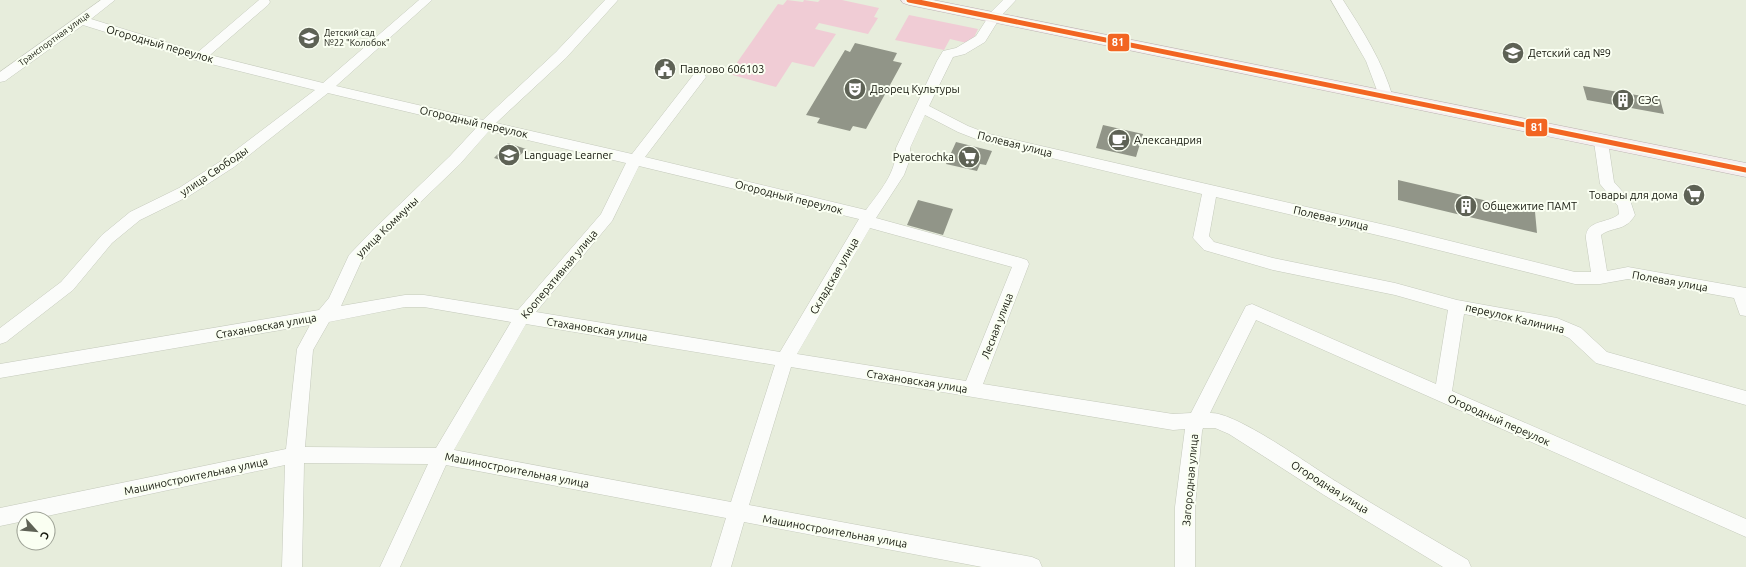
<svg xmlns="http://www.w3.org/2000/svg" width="1746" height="567" viewBox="0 0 1746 567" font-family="Ubuntu,sans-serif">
  <rect width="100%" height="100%" fill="#e7eddc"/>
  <!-- green -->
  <g fill="#f0ccd5">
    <polygon points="787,0 803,2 804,0 818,2 820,0 842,0 879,8 874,17 878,18 868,34 819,23 815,29 836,34 814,67 792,62 776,87 729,74 778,4 783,5"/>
    <polygon points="909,15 978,29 971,44 950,39 944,50 895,40"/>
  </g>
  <!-- building -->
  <g fill="#919588">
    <polygon points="855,43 897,53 893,61 902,63 866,129 853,126 850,131 817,123 820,118 806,115 845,50 850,52"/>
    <polygon points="1583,86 1660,99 1664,114 1587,100"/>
    <polygon points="1103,125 1143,134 1136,157 1096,148"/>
    <polygon points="956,142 992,151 986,165 980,164 977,171 946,164"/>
    <polygon points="508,143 526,149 512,164 494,158"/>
    <polygon points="1398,180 1535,212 1537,233 1398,200"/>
    <polygon points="918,200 953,209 943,235 907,225"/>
  </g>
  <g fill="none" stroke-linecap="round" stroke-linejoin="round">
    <!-- minor casing -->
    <g stroke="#c5cabc" stroke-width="1">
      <g id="minor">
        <path d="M101 0H115L91 19 198 52 259 0H269L270 2 268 5 210 55 323 83 419 0H432L336 86 483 120 556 52 605 0H618L566 58 496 123 632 154 694 74 699 73 704 74 706 77 645 157 866 210C880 191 897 172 896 148L937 61 943 51 956 48 976 36 992 11 1003 0H1016L1001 16 985 42 965 54 953 57 929 106 968 126 989 134 1394 227 1575 272H1591L1586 239C1585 219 1608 224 1619 214L1618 206 1600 184 1594 142 1596 139 1601 137 1606 139 1608 142 1614 182 1630 200 1635 215C1625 232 1613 226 1601 235L1607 271 1628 267 1746 288V316L1740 315 1734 298 1628 279 1600 284H1575L1394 239 1216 197 1209 236 1214 242 1273 258 1395 283 1457 300 1557 318 1581 328 1607 352 1746 391V405L1596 363 1569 338 1554 331 1464 314 1452 391 1746 519V537L1256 320 1210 413C1235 411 1312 467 1337 482 1380 509 1424 534 1468 560L1471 567H1443L1324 495 1229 434 1215 428H1203L1202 431 1195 507V567H1175V507L1185 429 1173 430 791 367 749 505 1032 557 1039 560 1042 567H982L744 522 731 567H711L726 518 446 465 400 567H380L428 464 304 463 302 567H282L285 465 33 519H24V521L0 526V508L286 449 297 349 310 325 0 378V364L319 310 329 298 349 255 371 232 450 156 476 128 328 93 234 167 189 196 140 220 112 243 73 290 6 342 0 344V328L61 282 102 235 130 212 179 188 224 159 315 90 195 60 83 25 5 81 0 82V72ZM925 115 958 132 981 141 1202 194 1193 238 1204 250 1273 270 1395 295 1448 310 1436 384 1252 304 1246 306 1191 413 1173 414 983 384 1029 264 1027 260 1021 258 876 218 904 175 910 159V148ZM489 131 626 163 601 214 518 310 424 295H405L341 306 361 262 381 240 460 164ZM639 166 859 219 780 352 536 312 612 221ZM870 228 1012 267 966 381 797 354ZM405 307H424L511 322 436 448 305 447 313 350 329 322ZM526 324 775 365 731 502 454 450Z"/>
        <path d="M1331 0H1343C1363 31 1383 62 1393 98L1391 101 1386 102 1381 101 1366 61Z"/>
      </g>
    </g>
    <!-- major casing -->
    <g stroke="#bbb2af" stroke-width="1">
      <polygon id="major" points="901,0 933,0 1746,163 1746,177 909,5 903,3"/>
    </g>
    <!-- minor -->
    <use href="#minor" fill="#fbfcfa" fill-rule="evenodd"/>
    <!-- major -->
    <use href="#major" fill="#f5eeef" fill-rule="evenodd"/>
    <!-- bus-1 casing -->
    <g stroke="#fafff2" stroke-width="8">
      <polyline id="bus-1" points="909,0 1746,170"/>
    </g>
    <!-- bus-1 -->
    <use href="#bus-1" stroke="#f26522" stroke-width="5"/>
  </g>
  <!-- icons -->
  <defs>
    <g id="school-disc" transform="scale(1.15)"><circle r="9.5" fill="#5e6255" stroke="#fafff2"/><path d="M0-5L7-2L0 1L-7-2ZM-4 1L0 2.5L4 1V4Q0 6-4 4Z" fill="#fff"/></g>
    <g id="civic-disc" transform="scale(1.15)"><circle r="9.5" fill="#5e6255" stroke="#fafff2"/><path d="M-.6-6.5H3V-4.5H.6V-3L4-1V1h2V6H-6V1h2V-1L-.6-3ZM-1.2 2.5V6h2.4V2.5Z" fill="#fff"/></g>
    <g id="theatre-disc" transform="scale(1.15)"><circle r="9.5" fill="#5e6255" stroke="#fafff2"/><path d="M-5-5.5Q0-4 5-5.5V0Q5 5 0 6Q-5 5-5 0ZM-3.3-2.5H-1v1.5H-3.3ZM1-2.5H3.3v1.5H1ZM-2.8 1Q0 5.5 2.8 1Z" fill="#fff"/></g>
    <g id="building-disc" transform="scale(1.15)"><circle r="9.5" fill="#5e6255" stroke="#fafff2"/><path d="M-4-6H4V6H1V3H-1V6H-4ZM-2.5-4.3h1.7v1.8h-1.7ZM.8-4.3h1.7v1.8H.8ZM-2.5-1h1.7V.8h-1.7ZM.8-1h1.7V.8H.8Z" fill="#fff"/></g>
    <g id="cafe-disc" transform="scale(1.15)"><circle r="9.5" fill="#5e6255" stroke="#fafff2"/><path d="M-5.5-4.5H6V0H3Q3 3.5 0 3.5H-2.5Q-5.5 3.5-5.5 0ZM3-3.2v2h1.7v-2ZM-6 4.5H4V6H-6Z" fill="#fff"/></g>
    <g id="supermarket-disc" transform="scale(1.15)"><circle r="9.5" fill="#5e6255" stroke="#fafff2"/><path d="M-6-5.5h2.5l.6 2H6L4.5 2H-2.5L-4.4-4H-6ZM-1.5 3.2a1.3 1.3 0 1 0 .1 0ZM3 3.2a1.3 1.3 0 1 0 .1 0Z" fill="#fff"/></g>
  </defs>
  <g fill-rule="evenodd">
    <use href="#school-disc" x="309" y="38"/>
    <use href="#school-disc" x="1513" y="53"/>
    <use href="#civic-disc" x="665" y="69"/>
    <use href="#theatre-disc" x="855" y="89"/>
    <use href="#building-disc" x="1623" y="100"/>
    <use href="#cafe-disc" x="1119" y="140"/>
    <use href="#school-disc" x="509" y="155"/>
    <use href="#supermarket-disc" x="969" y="157"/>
    <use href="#supermarket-disc" x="1694" y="195"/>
    <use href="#building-disc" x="1466" y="206"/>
  </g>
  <g text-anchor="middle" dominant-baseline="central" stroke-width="4" stroke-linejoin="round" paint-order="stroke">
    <!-- far-poi labels -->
    <g font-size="9" fill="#14170c" stroke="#fafff2" text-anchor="start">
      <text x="324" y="33">Детский сад<tspan x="324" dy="10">№22 "Колобок"</tspan></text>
    </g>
    <!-- far-street labels -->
    <g font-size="9" fill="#14170c" stroke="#fafff2">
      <text transform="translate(54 39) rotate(-36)">Транспортная улица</text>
    </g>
    <!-- street labels -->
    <g font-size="11" fill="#14170c" stroke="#fafff2">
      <text transform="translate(160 44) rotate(16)">Огородный переулок</text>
      <text transform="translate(474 122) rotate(13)">Огородный переулок</text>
      <text transform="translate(1015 144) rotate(14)">Полевая улица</text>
      <text transform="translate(214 171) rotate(-34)">улица Свободы</text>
      <text transform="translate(789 197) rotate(14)">Огородный переулок</text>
      <text transform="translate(1331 218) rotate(13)">Полевая улица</text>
      <text transform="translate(387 227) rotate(-44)">улица Коммуны</text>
      <text transform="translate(559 274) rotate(-50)">Кооперативная улица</text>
      <text transform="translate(834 276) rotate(-60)">Складская улица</text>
      <text transform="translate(1670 281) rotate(10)">Полевая улица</text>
      <text transform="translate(1515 318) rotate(13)">переулок Калинина</text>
      <text transform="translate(266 326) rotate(-10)">Стахановская улица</text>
      <text transform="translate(997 326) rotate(-69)">Лесная улица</text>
      <text transform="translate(597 329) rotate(9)">Стахановская улица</text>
      <text transform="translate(917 381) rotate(9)">Стахановская улица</text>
      <text transform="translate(1499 420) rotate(24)">Огородный переулок</text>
      <text transform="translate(517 470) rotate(11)">Машиностроительная улица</text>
      <text transform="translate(196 476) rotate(-12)">Машиностроительная улица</text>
      <text transform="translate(1190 480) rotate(-85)">Загородная улица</text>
      <text transform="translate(1330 487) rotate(32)">Огородная улица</text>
      <text transform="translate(835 531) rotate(10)">Машиностроительная улица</text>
    </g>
    <!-- poi labels -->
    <g font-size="11" fill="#14170c" stroke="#fafff2" text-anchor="start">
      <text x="1528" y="53">Детский сад №9</text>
      <text x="680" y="69">Павлово 606103</text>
      <text x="870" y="89">Дворец Культуры</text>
      <text x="1638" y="100">СЭС</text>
      <text x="1134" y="140">Александрия</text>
      <text x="524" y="155">Language Learner</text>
      <text x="954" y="157" text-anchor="end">Pyaterochka</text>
      <text x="1678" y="195" text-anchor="end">Товары для дома</text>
      <text x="1482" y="206">Общежитие ПАМТ</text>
    </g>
  </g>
  <g stroke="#fafff2" stroke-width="1.5">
    <rect x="1107" y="33" width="23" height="19" rx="4" fill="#f26522"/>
    <rect x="1525" y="118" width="23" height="19" rx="4" fill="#f26522"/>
  </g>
  <g font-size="11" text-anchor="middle" font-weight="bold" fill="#fff">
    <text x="1118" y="46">81</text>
    <text x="1537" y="131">81</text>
  </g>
  <!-- north arrow -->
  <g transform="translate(36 531) rotate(117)"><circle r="19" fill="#fafff2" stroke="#9ea296"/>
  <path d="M0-3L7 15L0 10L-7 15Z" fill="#5e6255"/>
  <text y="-6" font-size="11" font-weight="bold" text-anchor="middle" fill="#14170c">С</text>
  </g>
</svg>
